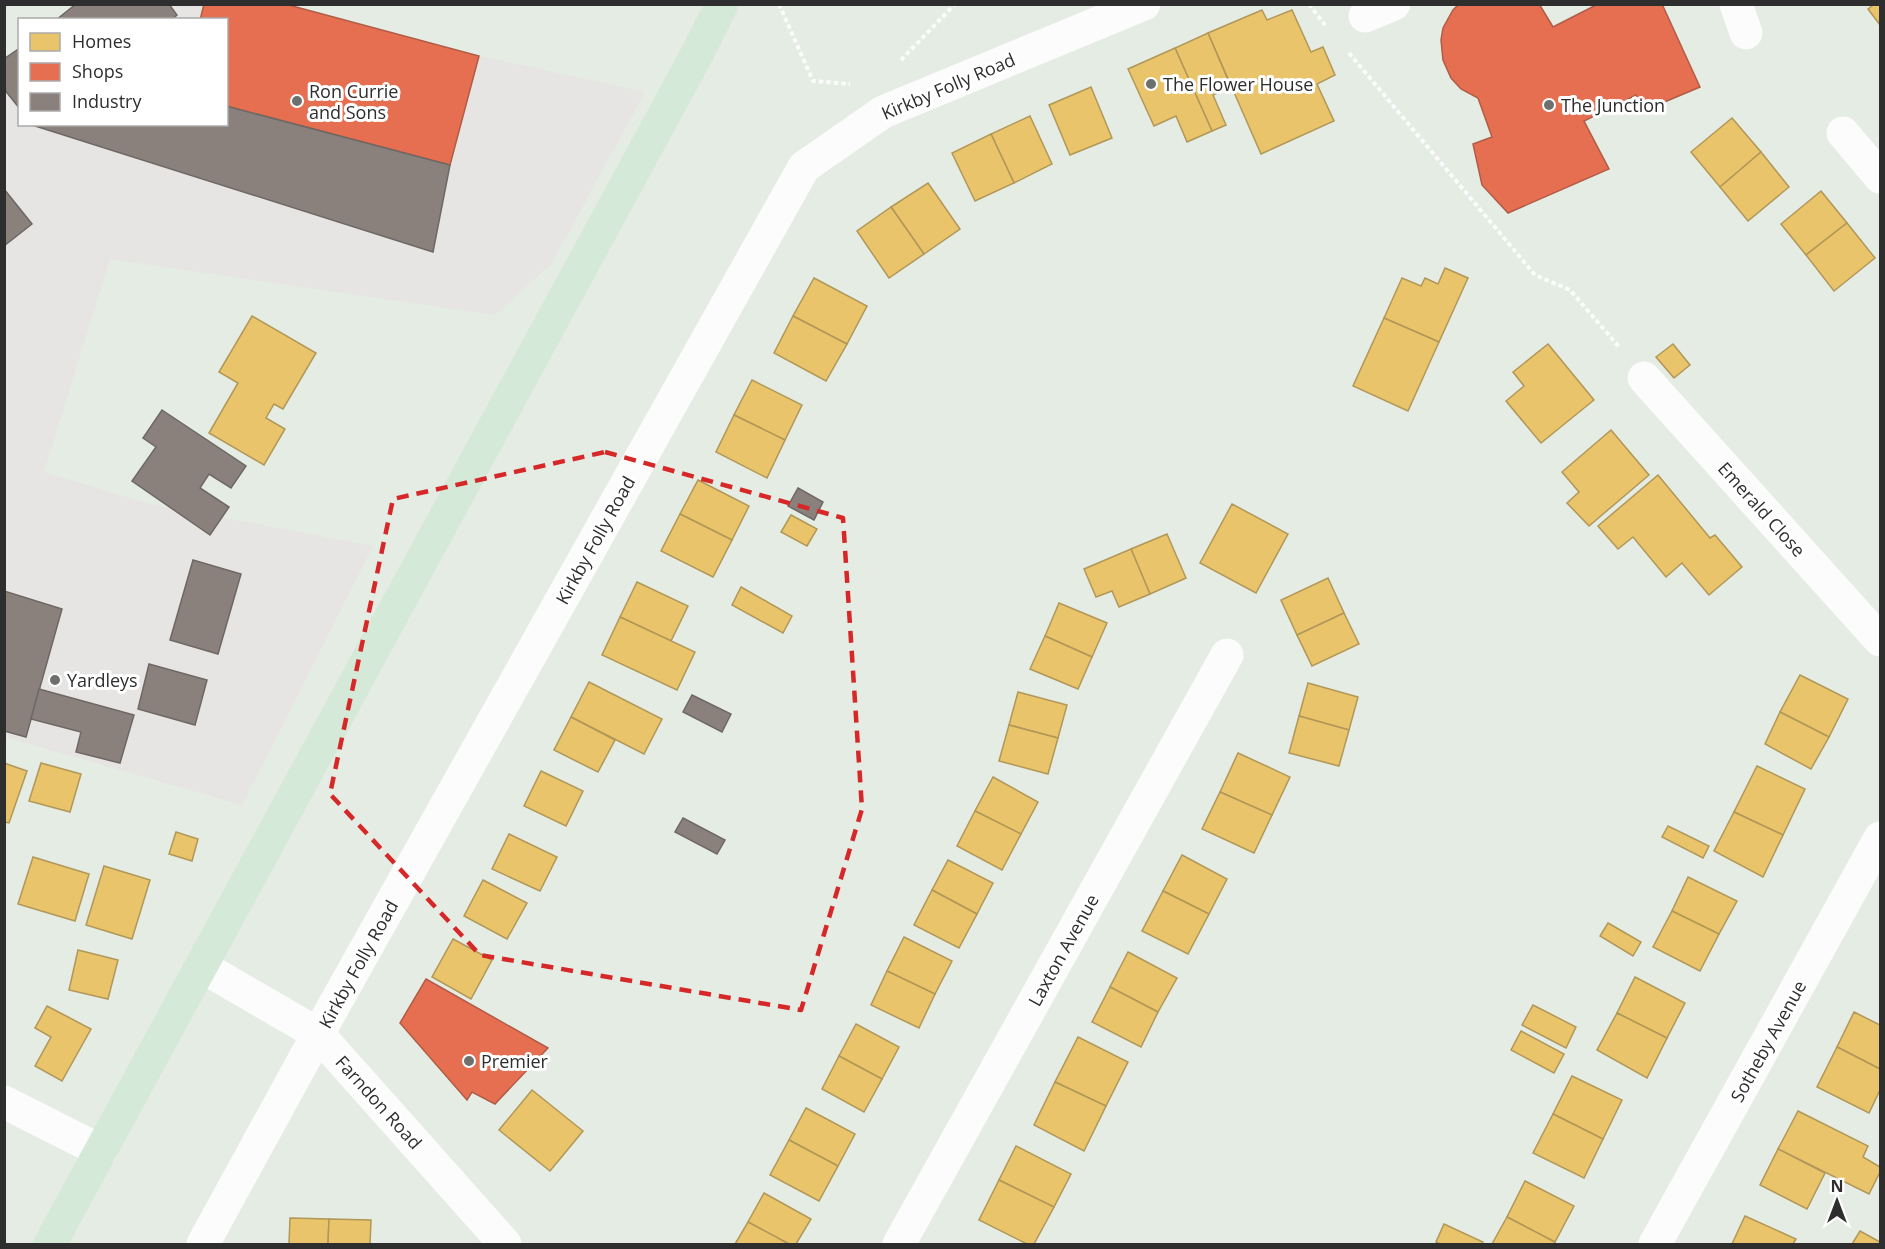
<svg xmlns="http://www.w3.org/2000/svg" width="1885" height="1249" viewBox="0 0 1885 1249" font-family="'Open Sans',sans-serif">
  <rect width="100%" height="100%" fill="#e4ece3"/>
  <!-- industrial -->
  <polygon fill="#e6e5e3" points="76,5 285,5 479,56 645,92 552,263 495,315 110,259 44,472 150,504 373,546 242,805 5,737 5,59 19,48 20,124 226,124 226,20 56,19"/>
  <!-- homes -->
  <g fill="#e9c46a" stroke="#b19758" stroke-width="1.5">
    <polygon points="1874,4 1880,4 1880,25 1868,9"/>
    <polygon points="1262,10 1267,20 1292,10 1311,52 1323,47 1335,75 1317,84 1334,121 1261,154 1208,33"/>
    <polygon points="1208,33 1231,87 1213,95 1226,125 1212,131 1175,48"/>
    <polygon points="1175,48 1212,131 1187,142 1176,116 1154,126 1128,69"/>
    <polygon points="1091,87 1112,138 1070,155 1049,105"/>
    <polygon points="1030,116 1052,164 1014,183 991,134"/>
    <polygon points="1732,118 1761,152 1720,187 1691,152"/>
    <polygon points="991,134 1014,183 975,201 952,153"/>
    <polygon points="1761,152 1789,187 1748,221 1720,187"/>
    <polygon points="928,183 960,229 924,254 891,207"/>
    <polygon points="1821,191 1847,223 1806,255 1781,224"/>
    <polygon points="891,207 924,254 889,278 857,231"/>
    <polygon points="1847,223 1875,258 1834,291 1806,255"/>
    <polygon points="1445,268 1468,278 1439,342 1384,318 1402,278 1421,286 1425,278 1438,284"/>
    <polygon points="814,278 867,306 847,344 793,316"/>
    <polygon points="252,316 316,353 283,409 274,404 266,418 285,429 264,465 209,433 238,383 219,372"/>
    <polygon points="793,316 847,344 826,381 774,353"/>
    <polygon points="1384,318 1439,342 1408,411 1353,386"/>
    <polygon points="1548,344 1594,400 1541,443 1506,401 1524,386 1513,372"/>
    <polygon points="1673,344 1690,365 1674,378 1656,357"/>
    <polygon points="752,380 802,405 785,440 734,415"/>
    <polygon points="734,415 785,440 767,478 716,452"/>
    <polygon points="1611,430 1649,475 1589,526 1567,503 1579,492 1562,472"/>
    <polygon points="1658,475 1710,538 1715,535 1742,567 1709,595 1682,563 1666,577 1633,537 1618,549 1598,526"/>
    <polygon points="698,480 749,506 732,540 680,514"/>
    <polygon points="1232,504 1288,534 1256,593 1200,563"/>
    <polygon points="680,514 732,540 713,577 661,551"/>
    <polygon points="791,515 817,529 807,546 781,532"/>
    <polygon points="1167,534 1186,578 1150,594 1131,549"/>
    <polygon points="1131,549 1150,594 1119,607 1112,591 1096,597 1084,569"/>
    <polygon points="1328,578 1344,613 1297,635 1281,600"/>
    <polygon points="637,582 688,606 671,641 620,617"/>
    <polygon points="741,587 792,616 783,633 732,605"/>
    <polygon points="1059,603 1107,623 1092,657 1045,636"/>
    <polygon points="1344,613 1359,644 1312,666 1297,635"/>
    <polygon points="620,617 695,652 677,690 602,655"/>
    <polygon points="1045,636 1092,657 1078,689 1030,669"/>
    <polygon points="1800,675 1848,699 1829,737 1780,712"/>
    <polygon points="589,682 662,719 644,754 571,717"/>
    <polygon points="1308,683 1358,697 1349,730 1299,716"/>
    <polygon points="1018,692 1067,705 1058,738 1009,725"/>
    <polygon points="1780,712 1829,737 1811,769 1765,744"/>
    <polygon points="1299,716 1349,730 1339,766 1289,753"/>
    <polygon points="571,717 615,740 598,772 554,750"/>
    <polygon points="1009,725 1058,738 1048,774 999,761"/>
    <polygon points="1238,753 1290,777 1272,815 1220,792"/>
    <polygon points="4,763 27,771 9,823 4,822"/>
    <polygon points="41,763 81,774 70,812 29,801"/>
    <polygon points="1757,766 1805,789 1783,835 1734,812"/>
    <polygon points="541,771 583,791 566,826 524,806"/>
    <polygon points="993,777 1038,802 1021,834 975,811"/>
    <polygon points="1220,792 1272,815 1254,853 1202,829"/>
    <polygon points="975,811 1021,834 1002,870 957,846"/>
    <polygon points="1734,812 1783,835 1763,877 1714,851"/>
    <polygon points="1668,826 1709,846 1703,858 1662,837"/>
    <polygon points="176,832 198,839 192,861 169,854"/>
    <polygon points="509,834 557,857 540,891 492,869"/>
    <polygon points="1182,855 1227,879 1209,914 1163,891"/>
    <polygon points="33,857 89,874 75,921 18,904"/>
    <polygon points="948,860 993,883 977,914 932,890"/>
    <polygon points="104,866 150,880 132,939 86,925"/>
    <polygon points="1688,877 1737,901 1719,934 1672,911"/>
    <polygon points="483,880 527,903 507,939 464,916"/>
    <polygon points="932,890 977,914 959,948 914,925"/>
    <polygon points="1163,891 1209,914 1188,954 1142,931"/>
    <polygon points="1672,911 1719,934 1700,971 1653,947"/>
    <polygon points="1608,923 1641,942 1633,956 1600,936"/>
    <polygon points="904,937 952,961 935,994 887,971"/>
    <polygon points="453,939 492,960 471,999 432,977"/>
    <polygon points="78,950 118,960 108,999 69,990"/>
    <polygon points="1128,952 1177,978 1158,1012 1110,987"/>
    <polygon points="887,971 935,994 919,1028 871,1005"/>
    <polygon points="1635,977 1685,1003 1667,1038 1617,1013"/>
    <polygon points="1110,987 1158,1012 1141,1047 1092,1022"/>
    <polygon points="1533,1005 1576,1027 1566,1048 1522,1025"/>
    <polygon points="47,1006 91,1029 62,1081 35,1066 51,1037 35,1028"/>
    <polygon points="1854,1012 1880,1025 1880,1069 1837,1047"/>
    <polygon points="1617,1013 1667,1038 1647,1078 1597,1050"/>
    <polygon points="856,1024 899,1047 882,1079 839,1056"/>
    <polygon points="1521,1031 1564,1054 1554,1073 1511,1050"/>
    <polygon points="1078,1037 1128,1062 1106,1106 1055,1082"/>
    <polygon points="1837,1047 1880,1069 1880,1090 1869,1113 1817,1087"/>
    <polygon points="839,1056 882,1079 864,1112 822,1089"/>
    <polygon points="1572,1076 1622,1100 1603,1139 1553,1114"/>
    <polygon points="1055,1082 1106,1106 1084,1151 1034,1125"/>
    <polygon points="532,1090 583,1131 550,1171 499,1130"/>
    <polygon points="806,1108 855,1134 838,1166 789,1140"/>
    <polygon points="1798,1111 1868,1146 1863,1157 1880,1167 1880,1172 1869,1194 1778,1149"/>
    <polygon points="1553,1114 1603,1139 1584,1178 1533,1153"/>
    <polygon points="789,1140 838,1166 819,1201 770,1175"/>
    <polygon points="1016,1146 1071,1174 1054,1207 999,1180"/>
    <polygon points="1778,1149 1825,1173 1807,1209 1760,1185"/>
    <polygon points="999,1180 1054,1207 1034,1244 1027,1244 979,1220"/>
    <polygon points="1525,1181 1574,1206 1555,1242 1507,1217"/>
    <polygon points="764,1193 811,1219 796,1244 789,1244 748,1222"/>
    <polygon points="1745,1216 1796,1239 1793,1244 1732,1244"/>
    <polygon points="1507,1217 1555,1242 1554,1244 1492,1244"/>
    <polygon points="290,1218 329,1219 328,1244 289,1244"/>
    <polygon points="329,1219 371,1220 370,1244 328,1244"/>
    <polygon points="748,1222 789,1244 735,1244"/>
    <polygon points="1444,1224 1483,1242 1482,1244 1440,1244 1436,1242"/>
    <polygon points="1860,1231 1880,1242 1880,1244 1852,1244"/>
  </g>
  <!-- shops -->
  <g fill="#e76f51" stroke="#b05c46" stroke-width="1.5">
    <polygon points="204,4 285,4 479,56 450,165 226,106 226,20 200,20"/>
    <polygon points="1459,4 1538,4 1541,7 1553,27 1598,4 1662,4 1700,87 1643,111 1636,95 1584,121 1609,169 1508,213 1482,185 1473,144 1492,137 1478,98 1461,89 1451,78 1443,60 1441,40 1443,28 1453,10"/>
    <polygon points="426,979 548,1048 495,1104 472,1092 467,1100 400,1023"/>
  </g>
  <!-- industry -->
  <g fill="#8a817c" stroke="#6e6865" stroke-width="1.5">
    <polygon points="76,4 169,4 177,15 171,20 56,20"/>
    <polygon points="20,48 20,109 4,89 4,59"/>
    <polygon points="226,106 450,165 433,252 32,125 226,124"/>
    <polygon points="4,189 32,224 4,246"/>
    <polygon points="162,410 246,466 231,488 209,474 200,488 229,507 210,535 132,481 156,447 143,438"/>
    <polygon points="798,488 823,502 814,520 788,506"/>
    <polygon points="193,560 241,574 218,654 170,640"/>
    <polygon points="4,591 62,609 26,737 4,731"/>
    <polygon points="149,664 207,680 195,725 138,709"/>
    <polygon points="39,689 134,715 120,763 76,752 81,732 31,719"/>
    <polygon points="692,695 731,714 722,732 683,712"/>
    <polygon points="683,818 725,840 717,854 675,832"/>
  </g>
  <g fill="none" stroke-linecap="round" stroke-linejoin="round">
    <!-- path -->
    <g stroke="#fbfcfb" stroke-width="4" stroke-dasharray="4.5 3" stroke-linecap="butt">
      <polyline points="779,4 813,81 850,84"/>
      <polyline points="1309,4 1325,25"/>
      <polyline points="1349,53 1535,275 1570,290 1620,348"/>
      <polyline points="901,60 955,4"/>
    </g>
    <!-- minor -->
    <g stroke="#fbfcfb" stroke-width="33">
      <polyline points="1736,4 1746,33"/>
      <polyline points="1365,16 1394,4"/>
      <polyline points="1843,133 1880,177"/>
      <polyline points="1644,378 1880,640"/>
      <polyline points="201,966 318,1034 505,1244"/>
      <polyline points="4,1102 101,1151"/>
      <polyline points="203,1244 318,1034 804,167 883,112 1144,4"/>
      <polyline points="899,1244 1227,655"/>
      <polyline points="1655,1244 1880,838"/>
    </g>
    <!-- major -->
    <polyline stroke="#d4e9d7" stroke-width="33" points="50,1244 696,56 722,4"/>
    <!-- rail -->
    <polyline stroke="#e1dee0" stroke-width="4.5" points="4,7 7,4"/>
  </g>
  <!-- marked area -->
  <path fill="none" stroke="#d62828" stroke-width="4.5" stroke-dasharray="12 8" stroke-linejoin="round" d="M605 452 843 518 862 809 801 1010 480 955 330 794 393 499Z"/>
  <!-- markers -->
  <g fill="#6e706d" stroke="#fff" stroke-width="2">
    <circle cx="1151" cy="84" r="6"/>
    <circle cx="297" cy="101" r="6"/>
    <circle cx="1549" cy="105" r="6"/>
    <circle cx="55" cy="680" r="6"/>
    <circle cx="469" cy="1061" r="6"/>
  </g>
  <g text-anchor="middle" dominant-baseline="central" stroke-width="6" stroke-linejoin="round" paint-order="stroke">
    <!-- poi labels -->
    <g font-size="18" fill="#2e2e2e" stroke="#fff" text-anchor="start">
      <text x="1163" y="84">The Flower House</text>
      <text x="309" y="91">Ron Currie<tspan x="309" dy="21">and Sons</tspan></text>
      <text x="1561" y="105">The Junction</text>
      <text x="67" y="680">Yardleys</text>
      <text x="481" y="1061">Premier</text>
    </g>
    <!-- street labels -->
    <g font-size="18" fill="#2e2e2e" stroke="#fff">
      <text transform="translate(948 86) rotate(-23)">Kirkby Folly Road</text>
      <text transform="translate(1762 509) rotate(48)">Emerald Close</text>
      <text transform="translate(595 540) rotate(-61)">Kirkby Folly Road</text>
      <text transform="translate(1063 950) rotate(-61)">Laxton Avenue</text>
      <text transform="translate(358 964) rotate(-61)">Kirkby Folly Road</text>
      <text transform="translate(1768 1041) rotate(-61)">Sotheby Avenue</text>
      <text transform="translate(379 1102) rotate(48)">Farndon Road</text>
    </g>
  </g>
  <!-- border -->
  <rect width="1885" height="1249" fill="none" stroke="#2e2e2e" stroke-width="12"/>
  <!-- legend -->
  <rect x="18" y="18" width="210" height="108" fill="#ffffff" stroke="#ababab" stroke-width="1.5"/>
  <rect x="30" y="33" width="30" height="18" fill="#e9c46a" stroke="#ababab" stroke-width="1.5"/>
  <text x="72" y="48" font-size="18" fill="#2e2e2e">Homes</text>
  <rect x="30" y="63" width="30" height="18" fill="#e76f51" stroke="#ababab" stroke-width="1.5"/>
  <text x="72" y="78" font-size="18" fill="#2e2e2e">Shops</text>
  <rect x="30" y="93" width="30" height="18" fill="#8a817c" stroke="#ababab" stroke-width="1.5"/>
  <text x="72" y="108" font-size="18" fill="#2e2e2e">Industry</text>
  <!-- north arrow -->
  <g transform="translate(1837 1201)" stroke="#ffffff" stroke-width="4.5" paint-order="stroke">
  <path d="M0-4.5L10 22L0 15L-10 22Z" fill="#2e2e2e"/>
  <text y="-9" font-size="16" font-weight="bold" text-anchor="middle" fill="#2e2e2e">N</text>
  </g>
</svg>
